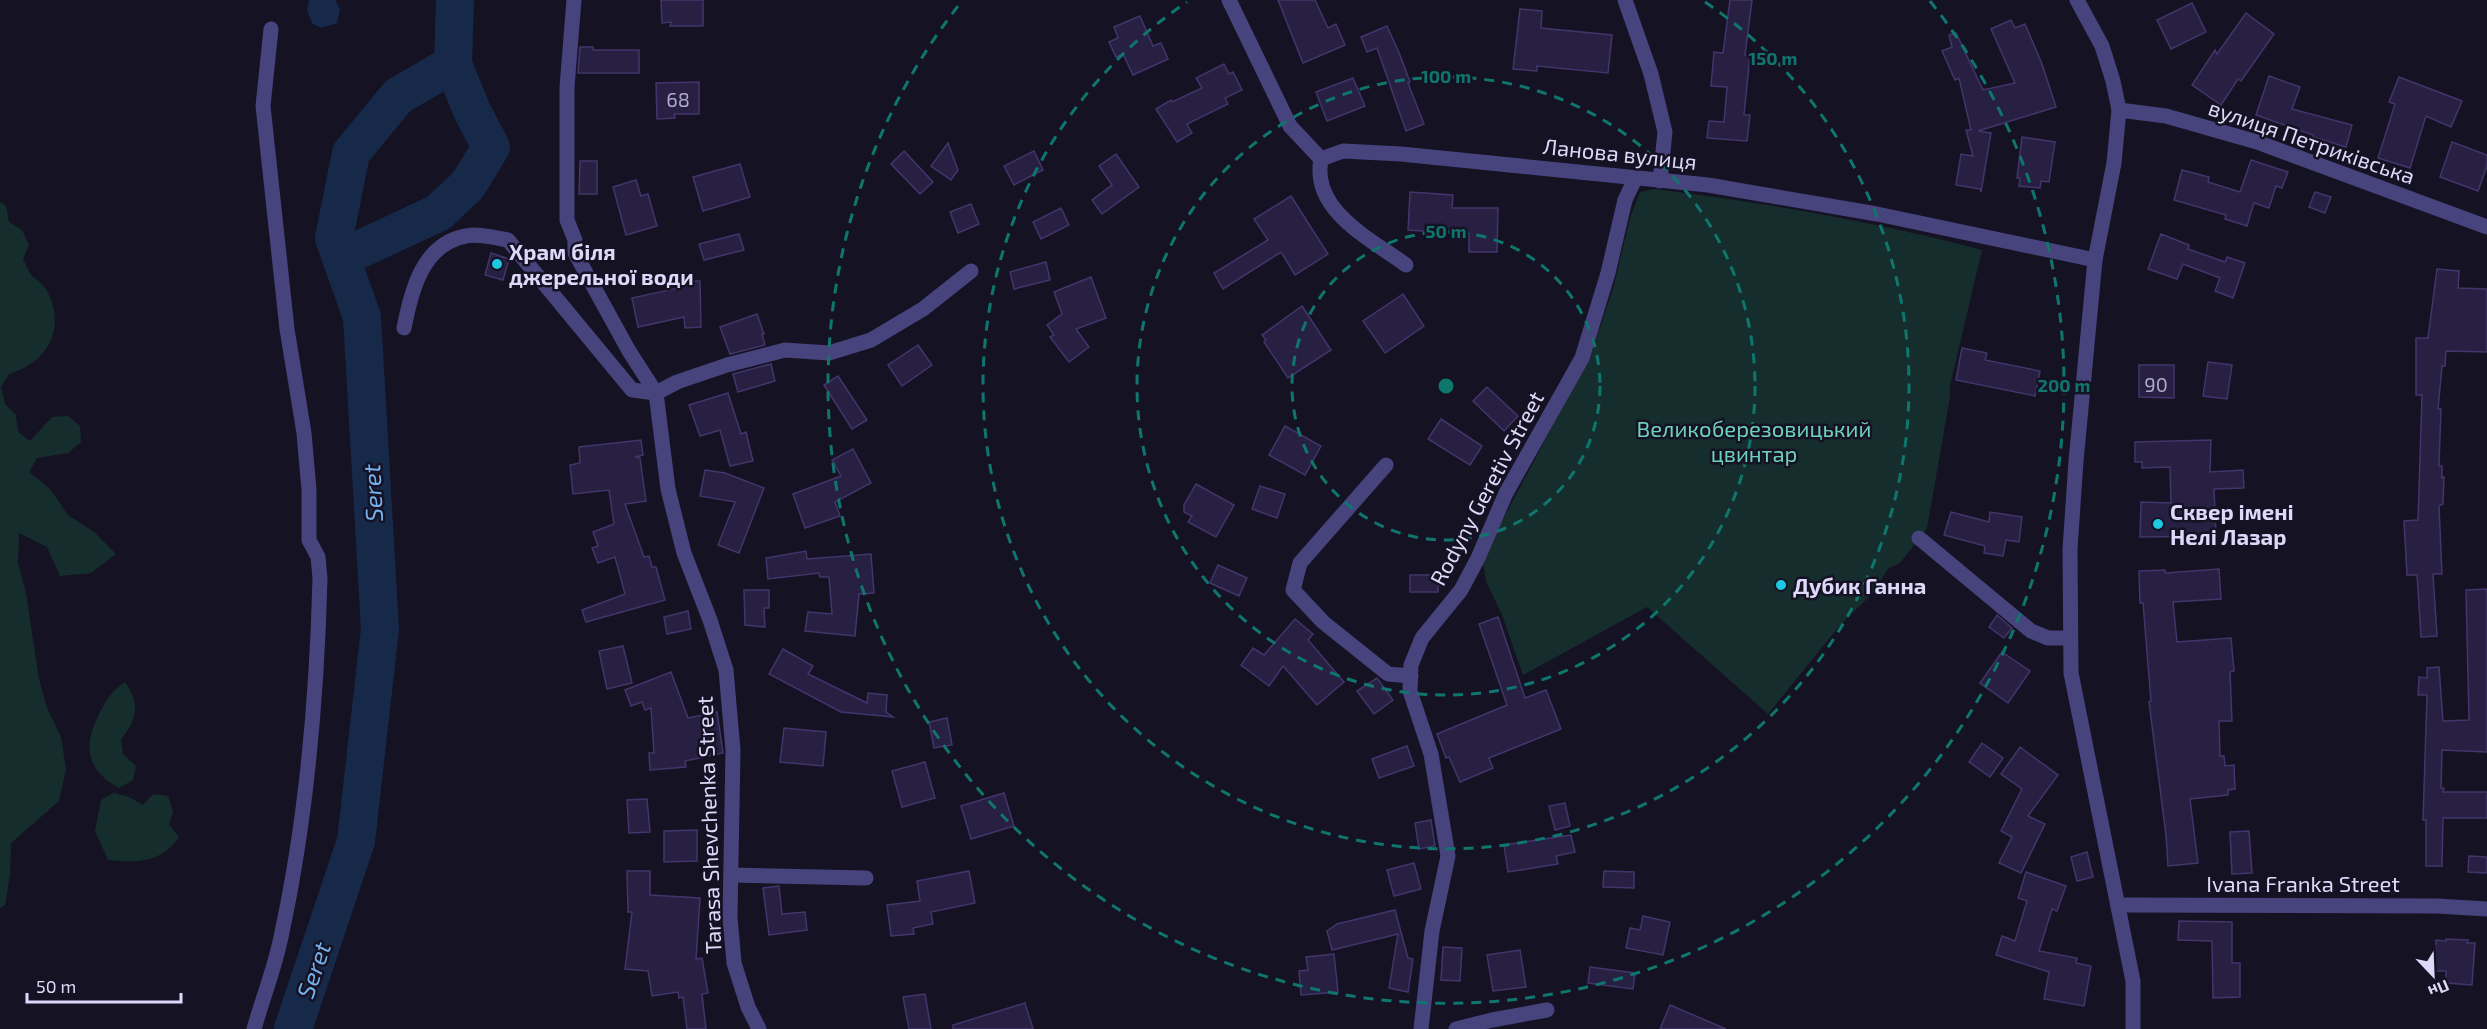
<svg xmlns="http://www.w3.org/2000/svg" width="2487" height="1029" viewBox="0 0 2487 1029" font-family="'Exo 2',sans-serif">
  <rect width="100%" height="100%" fill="#151224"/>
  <!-- green -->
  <g fill="#162d2d">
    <path d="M1654 189C1761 202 1878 222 1982 250L1950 386V397L1927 528 1900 563 1888 569 1870 596 1841 624 1768 714 1647 607 1523 675 1502 615 1486 581 1483 563 1499 527 1593 349 1614 285 1630 218 1640 192Z"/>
    <path d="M0 202 6 206 9 222 22 230 29 245 23 259C26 265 28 271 32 276 37 280 43 284 46 289 67 327 49 362 9 374L1 387 5 404 16 415 18 432 30 441 52 417 68 416 80 426 81 442 68 453 37 458 29 472 50 489 68 515 94 532 116 554 91 573 60 576 47 547 19 533 18 563 26 593 39 679 47 708 61 737 66 769 59 801 11 843 10 874 5 905 0 908Z"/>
    <path d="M125 682C140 704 138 719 121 739L123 754 136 766 133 780 119 788C86 770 83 746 99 714 108 698 110 692 125 682Z"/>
    <path d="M114 793 129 797 143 805 153 794 168 796 173 811 169 825 179 837C161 863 138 863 108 860L95 831 101 800Z"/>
  </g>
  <!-- water -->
  <polygon fill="#172948" points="309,0 335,0 340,9 337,23 321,28 312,23 307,10"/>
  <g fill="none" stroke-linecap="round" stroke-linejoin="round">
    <!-- river -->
    <g stroke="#172948" stroke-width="38">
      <polyline points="341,258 438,213 468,185 491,147 472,111 453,64"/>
      <polyline points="293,1029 356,841 380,629 362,317 334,238 351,153 398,96 453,64 455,0"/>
    </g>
  </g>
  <!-- building -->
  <g fill="#282042" stroke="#42356b" stroke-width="1.5">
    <polygon points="661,0 703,0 703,26 670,26 671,22 662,23"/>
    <polygon points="1278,0 1315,0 1328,28 1336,24 1345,45 1303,63"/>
    <polygon points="1730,0 1752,0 1745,55 1750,55 1744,115 1750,115 1747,141 1707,138 1709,121 1724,122 1727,87 1711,86 1714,52 1723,53"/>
    <polygon points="2192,3 2206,32 2171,49 2157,20"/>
    <polygon points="1520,9 1542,11 1541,28 1612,35 1608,73 1537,66 1537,71 1513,69"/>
    <polygon points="2246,13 2274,34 2241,81 2238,79 2221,105 2192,85 2215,50 2217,54"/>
    <polygon points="1140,16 1153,46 1161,43 1168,59 1133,75 1123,54 1116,57 1109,42 1118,38 1114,27"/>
    <polygon points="2011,20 2015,28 2025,24 2042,64 2056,107 1978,131 1991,133 1981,192 1980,189 1956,185 1961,154 1973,156 1966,130 1971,130 1959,78 1955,80 1942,51 1952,47 1949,35 1956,33 1983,90 2015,83 1991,29"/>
    <polygon points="1387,26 1400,55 1410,82 1408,83 1424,124 1406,131 1377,48 1367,52 1361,37"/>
    <polygon points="580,47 593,47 593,50 639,50 639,73 578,73"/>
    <polygon points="1224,64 1229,74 1233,72 1242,90 1225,98 1228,104 1187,124 1192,133 1177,142 1156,109 1171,100 1172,102 1202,88 1196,78"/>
    <polygon points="2269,76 2300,87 2292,109 2352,125 2346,147 2313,137 2313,135 2256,115"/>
    <polygon points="2399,77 2462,101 2451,127 2426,116 2410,168 2378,158 2395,104 2389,102"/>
    <polygon points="1353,78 1365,106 1327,121 1316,92"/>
    <polygon points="699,82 699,114 674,114 675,118 657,119 656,83"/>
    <polygon points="2022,137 2055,142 2049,182 2041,181 2040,188 2019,186 2020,178 2017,178"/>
    <polygon points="2452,142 2487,155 2487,166 2478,191 2440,177"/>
    <polygon points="948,143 958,170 951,180 931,166"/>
    <polygon points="904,151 933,182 920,194 891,164"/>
    <polygon points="1034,151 1043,170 1014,185 1004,166"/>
    <polygon points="1116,154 1139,187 1102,214 1092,200 1112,185 1099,166"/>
    <polygon points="2251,160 2288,172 2282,188 2276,186 2269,208 2254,203 2247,226 2225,219 2226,215 2174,200 2182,170 2209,177 2208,182 2240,192"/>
    <polygon points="580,161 597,161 597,194 579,194"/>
    <polygon points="740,164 750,197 703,211 693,177"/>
    <polygon points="636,180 641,196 648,194 657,226 626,235 613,187"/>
    <polygon points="1410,192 1453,195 1452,208 1498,208 1497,252 1469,252 1469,234 1408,230"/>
    <polygon points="2315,192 2331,197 2325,213 2309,207"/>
    <polygon points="1291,196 1328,254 1295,275 1281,252 1223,289 1214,273 1268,240 1254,219"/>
    <polygon points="971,204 979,224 958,233 950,212"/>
    <polygon points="1061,208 1069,225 1041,239 1033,222"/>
    <polygon points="739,234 744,250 704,260 699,244"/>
    <polygon points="2161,234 2189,245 2188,249 2225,262 2227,257 2245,263 2233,298 2215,291 2220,278 2183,264 2177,279 2148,269"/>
    <polygon points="491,253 509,259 503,280 485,275"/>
    <polygon points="1046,262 1050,280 1014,289 1010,272"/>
    <polygon points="2437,269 2459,271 2458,288 2487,289 2487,352 2446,351 2445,366 2442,366 2438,409 2441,409 2439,466 2442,466 2442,478 2444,477 2443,504 2439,506 2442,574 2433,574 2437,636 2421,637 2417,575 2407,575 2404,521 2418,520 2422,395 2416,395 2416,338 2428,338"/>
    <polygon points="1091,277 1106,318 1076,329 1089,347 1069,362 1050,337 1054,335 1047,325 1062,314 1054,292"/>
    <polygon points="683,281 700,281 701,327 685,328 684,317 638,327 632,298 683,287"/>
    <polygon points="1403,294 1424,326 1385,353 1363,321"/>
    <polygon points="1302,306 1331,350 1288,378 1264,342 1266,340 1262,335"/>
    <polygon points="757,314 764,334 762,334 765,345 730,354 720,327"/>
    <polygon points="918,345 932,365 902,386 888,365"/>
    <polygon points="1962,348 1987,353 1985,360 2040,371 2035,396 1956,380"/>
    <polygon points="2208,362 2232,365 2227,399 2203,396"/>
    <polygon points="771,364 775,381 738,392 733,374"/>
    <polygon points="2139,365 2174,365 2174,398 2139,397"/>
    <polygon points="838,376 867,420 852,429 824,385"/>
    <polygon points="1487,387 1518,416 1504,431 1473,401"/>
    <polygon points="728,393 741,434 746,432 753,461 730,466 720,430 700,436 689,405"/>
    <polygon points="1441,419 1482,446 1470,465 1428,439"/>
    <polygon points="1285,426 1321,446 1305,475 1269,455"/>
    <polygon points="641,440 643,455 636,457 640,458 646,501 625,504 644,557 649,556 652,567 656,567 665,600 586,622 582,610 625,594 615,557 598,563 592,548 598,546 593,532 614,524 609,490 573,494 570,465 580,463 579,447"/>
    <polygon points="2211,440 2210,472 2243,470 2244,488 2214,489 2216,536 2140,537 2141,502 2171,503 2170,467 2142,468 2142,462 2135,462 2135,442"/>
    <polygon points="853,449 871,483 835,502 840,516 805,528 793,494 841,476 832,460"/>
    <polygon points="705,470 725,473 764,488 739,553 718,545 735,502 700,496"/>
    <polygon points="1196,484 1234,505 1216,537 1188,522 1192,516 1184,512 1184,505"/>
    <polygon points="1260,486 1285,494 1277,518 1252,509"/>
    <polygon points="1951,512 1989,522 1990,512 2022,517 2019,542 2006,540 2003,556 1984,553 1985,546 1944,535"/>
    <polygon points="806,551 807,559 871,554 874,593 859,594 855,636 805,631 808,612 832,614 829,577 820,577 819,573 768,579 766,558"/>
    <polygon points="1218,565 1247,578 1239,596 1210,583"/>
    <polygon points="2219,569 2221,599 2173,602 2177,642 2231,638 2234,671 2230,672 2232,721 2219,721 2220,756 2224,756 2225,766 2234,765 2235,789 2228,790 2228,795 2190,799 2198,863 2168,866 2166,835 2149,702 2151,701 2143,603 2140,603 2139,571 2165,570 2165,573"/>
    <rect x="1410" y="575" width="28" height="17"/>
    <polygon points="2487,589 2487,752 2442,750 2441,788 2444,788 2443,792 2487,792 2487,818 2443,818 2442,866 2426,866 2426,820 2423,820 2427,695 2418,695 2419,677 2427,678 2427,668 2439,667 2443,721 2469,720 2466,590"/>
    <polygon points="744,590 769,590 769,608 764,608 765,627 745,625"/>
    <polygon points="688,611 691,629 667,634 664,617"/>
    <polygon points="1997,615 2012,628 2004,638 1989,627"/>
    <polygon points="1498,617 1525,698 1546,690 1561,729 1489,758 1493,768 1460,782 1449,757 1446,758 1437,734 1507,705 1479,624"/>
    <polygon points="1295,619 1313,634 1308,640 1344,682 1317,705 1283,666 1269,686 1241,665 1253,648 1264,655"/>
    <polygon points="623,646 632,683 607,689 599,651"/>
    <polygon points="783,649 813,666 808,674 867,703 868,693 887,695 886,712 893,717 841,712 769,674"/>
    <polygon points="2002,652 2030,671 2008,703 1980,683"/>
    <polygon points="671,672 688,718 717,712 723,753 685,761 686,767 650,770 649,753 654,753 651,708 645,710 642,702 631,706 625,690"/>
    <polygon points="1377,678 1393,700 1374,714 1357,691"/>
    <polygon points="947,718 952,745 934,748 929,722"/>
    <polygon points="784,728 826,732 823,766 780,762"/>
    <polygon points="1982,743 2003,758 1990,777 1969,762"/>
    <polygon points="1407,746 1414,766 1379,778 1372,759"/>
    <polygon points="2020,747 2058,775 2028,816 2045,824 2021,873 1999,863 2012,837 2001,831 2022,789 2001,774"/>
    <polygon points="925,762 935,798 902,807 892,771"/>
    <polygon points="1004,793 1014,826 971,839 961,806"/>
    <polygon points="647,799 650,832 629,833 627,800"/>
    <polygon points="1565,803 1570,826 1555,830 1549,806"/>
    <polygon points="1431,820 1435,846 1419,849 1415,823"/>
    <polygon points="697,830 697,861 664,862 664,831"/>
    <polygon points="2249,831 2252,873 2232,874 2230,832"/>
    <polygon points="1571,835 1575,852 1556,856 1558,864 1508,872 1504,845"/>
    <polygon points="2087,852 2093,877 2077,881 2071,857"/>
    <polygon points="2469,856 2487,857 2487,873 2468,872"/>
    <polygon points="1414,863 1421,889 1394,896 1387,870"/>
    <polygon points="627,871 650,871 650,895 700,898 696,959 702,958 708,993 702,994 706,1029 687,1029 683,997 679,998 678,992 652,996 648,971 625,969 632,912 628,912"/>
    <polygon points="969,871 975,903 931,912 933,924 913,928 914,934 891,936 887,905 920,901 917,881"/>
    <polygon points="1604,871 1634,872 1634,888 1603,887"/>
    <polygon points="2026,872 2066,886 2057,911 2052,909 2039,951 2077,958 2076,963 2091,966 2084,1006 2044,999 2049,972 1996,955 2002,936 2015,941 2027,901 2018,898"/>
    <polygon points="779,886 782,914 805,912 807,930 769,935 763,888"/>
    <polygon points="1395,910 1408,958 1413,959 1408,992 1389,988 1398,934 1332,950 1327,931 1337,924"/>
    <polygon points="1643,916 1670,922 1663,955 1626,948 1630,928 1640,930"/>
    <polygon points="2179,921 2232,922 2232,963 2240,963 2240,997 2213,998 2212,941 2178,940"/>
    <polygon points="2446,939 2468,940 2467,943 2475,943 2472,985 2446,983 2446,971 2434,971 2436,940 2446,941"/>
    <polygon points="1443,947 1462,948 1460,981 1441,980"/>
    <polygon points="1520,950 1526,987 1493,991 1487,955"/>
    <polygon points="1334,954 1338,992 1301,995 1299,971 1308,970 1306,957"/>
    <polygon points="1590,967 1635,973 1633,989 1588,983"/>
    <polygon points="925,994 931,1029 909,1029 903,997"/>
    <polygon points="1025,1003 1033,1029 953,1029 953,1025"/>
    <polygon points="1670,1005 1726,1029 1660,1029"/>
  </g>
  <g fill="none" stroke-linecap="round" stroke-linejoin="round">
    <!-- minor -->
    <g stroke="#47437d" stroke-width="15">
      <polyline points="574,0 567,87 567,220 575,240 575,253 629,351 656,393 668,489 684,553 710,620 726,670 733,750 730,917 734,963 748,1007 759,1029"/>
      <polyline points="1229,0 1290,126 1321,159 1343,151 1401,154 1708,185 1877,214 2095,260"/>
      <polyline points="1625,0 1651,74 1665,132 1660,181"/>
      <polyline points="2077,0 2102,46 2113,81 2119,110 2114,163 2095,260 2076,461 2070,549 2071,673 2133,981 2133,1029"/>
      <polyline points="2119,110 2166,116 2257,142 2487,227"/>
      <path d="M1321 159C1311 211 1371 239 1406 265"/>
      <path d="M404 328C411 292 422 244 466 236 479 233 495 238 508 240L632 390 656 393 677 382 727 365 785 350 829 353 871 340 923 309 971 271"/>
      <polyline points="1386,465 1300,563 1293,590 1323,622 1388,674 1411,676"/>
      <polyline points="1919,538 2031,631 2048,638 2069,638"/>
      <polyline points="731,875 866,878"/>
      <polyline points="2119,905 2437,906 2487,909"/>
      <path d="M254 1029C263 997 276 965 282 932 307 816 317 696 320 578L318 557 309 540V490L304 433 287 329 263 106 271 29"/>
      <polyline points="1421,1029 1432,931 1448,856 1431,754 1410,691 1411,665 1422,638 1461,590 1478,558 1506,493 1582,358 1608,273 1625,200 1635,179"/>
      <polyline points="1456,1029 1492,1020 1547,1010"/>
    </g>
  </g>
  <!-- distance rings -->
  <g fill="none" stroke="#0f766e" stroke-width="3" stroke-dasharray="10 8">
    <circle cx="1446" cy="386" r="154"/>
    <circle cx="1446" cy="386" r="309"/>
    <path d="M1705 2A463 463 0 1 1 1187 2"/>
    <path d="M1930 1A618 618 0 1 1 962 1"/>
  </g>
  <!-- markers -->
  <g fill="#1dc8e2" stroke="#151224" stroke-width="2">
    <circle cx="497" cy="264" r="6"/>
    <circle cx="2158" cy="524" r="6"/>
    <circle cx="1781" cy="585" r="6"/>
  </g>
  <g text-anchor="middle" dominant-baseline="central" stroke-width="5" stroke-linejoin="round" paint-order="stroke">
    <!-- number labels -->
    <g font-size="20" fill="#b0abcc">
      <text x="678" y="99">68</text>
      <text x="2156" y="384">90</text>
    </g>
    <!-- street labels -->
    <g font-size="22" fill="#ded9fa" stroke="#151224">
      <text transform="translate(2312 141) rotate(19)">вулиця Петриківська</text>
      <text transform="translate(1620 153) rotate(6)">Ланова вулиця</text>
      <text transform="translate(1486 488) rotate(-62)">Rodyny Geretiv Street</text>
      <text transform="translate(708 825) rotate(-92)">Tarasa Shevchenka Street</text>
      <text x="2303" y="883">Ivana Franka Street</text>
    </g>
    <!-- poi labels -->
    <g font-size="22" font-weight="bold" fill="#ded9fa" stroke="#151224" text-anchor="start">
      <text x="509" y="251">Храм біля<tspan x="509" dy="25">джерельної води</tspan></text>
      <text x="2170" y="511">Сквер імені<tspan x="2170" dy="25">Нелі Лазар</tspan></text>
      <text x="1793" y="585">Дубик Ганна</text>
    </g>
    <!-- park labels -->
    <g font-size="22" fill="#6ed1bc" stroke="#151224">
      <text x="1754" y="428">Великоберезовицький<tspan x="1754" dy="25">цвинтар</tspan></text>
    </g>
    <!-- water labels -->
    <g font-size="24" font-style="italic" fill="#74b1ed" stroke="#151224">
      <text transform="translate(372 493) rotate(-93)">Seret</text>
      <text transform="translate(313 970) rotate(-71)">Seret</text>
    </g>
  </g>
  <circle cx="1446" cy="386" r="9" fill="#0f766e" stroke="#151224" stroke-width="3"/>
  <g font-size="18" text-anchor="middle" font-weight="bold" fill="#0f766e" stroke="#151224" stroke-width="5" stroke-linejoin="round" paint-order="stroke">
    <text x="1773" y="65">150 m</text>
    <text x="1446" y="83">100 m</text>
    <text x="1446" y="238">50 m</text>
    <text x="2064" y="392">200 m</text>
  </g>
  <!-- north arrow -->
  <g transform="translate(2433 975) rotate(157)" stroke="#151224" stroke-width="4.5" paint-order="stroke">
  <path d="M0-4.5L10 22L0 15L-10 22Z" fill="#ded9fa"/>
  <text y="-9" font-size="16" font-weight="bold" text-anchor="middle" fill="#ded9fa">Пн</text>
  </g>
  <!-- scale -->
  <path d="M27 993v9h154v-9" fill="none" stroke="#ded9fa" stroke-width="3"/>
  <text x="36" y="993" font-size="18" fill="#ded9fa" stroke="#151224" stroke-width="4.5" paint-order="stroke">50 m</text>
</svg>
